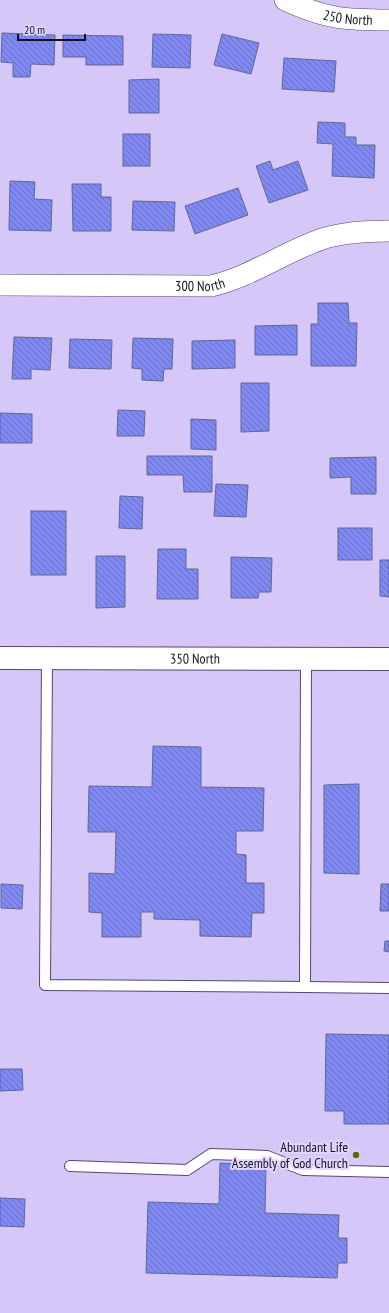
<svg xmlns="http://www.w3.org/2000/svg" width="389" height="1313" viewBox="0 0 389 1313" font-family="'PT Sans Narrow',sans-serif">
  <defs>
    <pattern id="building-back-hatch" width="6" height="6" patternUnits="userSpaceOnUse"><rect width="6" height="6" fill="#8089f1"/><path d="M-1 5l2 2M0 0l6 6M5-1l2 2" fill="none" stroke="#686fc3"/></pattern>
  </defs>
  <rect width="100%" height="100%" fill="#d5c7f8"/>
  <!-- building -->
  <g fill="url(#building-back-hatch)" stroke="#616793">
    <polygon points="2,33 55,35 54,65 31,64 30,77 13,77 13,63 1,62"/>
    <polygon points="153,34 191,35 190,68 152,67"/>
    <polygon points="222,34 259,43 251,74 214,65"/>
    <polygon points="63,35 123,36 123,65 86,65 86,57 63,57"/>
    <polygon points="284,58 336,61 334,92 282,89"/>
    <polygon points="159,79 159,113 129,113 129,80"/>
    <polygon points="318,122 345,123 345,137 356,137 356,145 375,145 374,178 332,176 333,144 317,143"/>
    <rect x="123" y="134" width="27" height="32"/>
    <polygon points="270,161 273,170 298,161 308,190 269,203 256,166"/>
    <polygon points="10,181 35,182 34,199 52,200 51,231 9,230"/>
    <polygon points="72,184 101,184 101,197 111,197 111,231 73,231"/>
    <polygon points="238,188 248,215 195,234 185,206"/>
    <polygon points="133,201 175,202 174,231 132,230"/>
    <polygon points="318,303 348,303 349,323 357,323 356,366 311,366 311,324 318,324"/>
    <polygon points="297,325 297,355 255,355 255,326"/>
    <polygon points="14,337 52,338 50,370 31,369 31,379 12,379"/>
    <polygon points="133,338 173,339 172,369 164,369 163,381 142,380 142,369 132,368"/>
    <polygon points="70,339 112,340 111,369 69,368"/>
    <polygon points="235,340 235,368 192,369 192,341"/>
    <polygon points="241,383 269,383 269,431 241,432"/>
    <polygon points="118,410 145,411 144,436 117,436"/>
    <polygon points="0,413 32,414 32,443 0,443"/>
    <polygon points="191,419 216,420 216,450 191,449"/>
    <polygon points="147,456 212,456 212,492 184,492 183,475 147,475"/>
    <polygon points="376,457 376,494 351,494 351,477 330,478 330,458"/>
    <polygon points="216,484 248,485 246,517 214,516"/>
    <polygon points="120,496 143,497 142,529 119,528"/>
    <rect x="31" y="511" width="35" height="64"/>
    <rect x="338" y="528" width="34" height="32"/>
    <polygon points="158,549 186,549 186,569 198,569 198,599 157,599"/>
    <polygon points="96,556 125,556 125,607 96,608"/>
    <polygon points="231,557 272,558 271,592 259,592 258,598 231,598"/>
    <polygon points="380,560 389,560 389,597 380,596"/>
    <polygon points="153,746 201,747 201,787 264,788 263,831 236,831 236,854 246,855 246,883 264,883 264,913 252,913 251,937 200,936 200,920 154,919 154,912 141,912 141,937 102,937 102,913 89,912 89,873 115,874 116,832 88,832 89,786 152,787"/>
    <polygon points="359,784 359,874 324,873 324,785"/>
    <polygon points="1,884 23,885 22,909 1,908"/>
    <polygon points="381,884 389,884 389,911 380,911"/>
    <polygon points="385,941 389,941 389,952 384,951"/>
    <polygon points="326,1034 389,1035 389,1124 344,1124 344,1111 325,1111"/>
    <polygon points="0,1069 22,1069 23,1090 0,1091"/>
    <polygon points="220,1163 266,1165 265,1213 339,1215 338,1238 347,1238 347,1263 338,1263 337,1278 146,1273 148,1202 219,1204"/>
    <polygon points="0,1198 25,1199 24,1227 0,1226"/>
  </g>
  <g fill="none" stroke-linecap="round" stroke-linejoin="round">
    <!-- service casing -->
    <g stroke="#544771" stroke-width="12">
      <g id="service">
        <polyline points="47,658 45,985 305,987 306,659"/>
        <polyline points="305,987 389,988"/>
        <polyline points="70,1166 187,1170 211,1154 267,1156 303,1170 389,1172"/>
      </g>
    </g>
    <!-- minor casing -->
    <g stroke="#544771" stroke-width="22">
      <g id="minor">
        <path id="s1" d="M285 0C326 19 345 20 389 20"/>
        <path id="s2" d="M0 285 211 286C253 276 285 251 325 238 346 232 367 231 389 231"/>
      </g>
    </g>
    <!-- tertiary casing -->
    <g stroke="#544771" stroke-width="24">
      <g id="tertiary">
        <path id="s3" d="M0 658 389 659"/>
      </g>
    </g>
    <!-- service -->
    <use href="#service" stroke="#fff" stroke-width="10"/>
    <!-- minor -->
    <use href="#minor" stroke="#fff" stroke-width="21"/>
    <!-- tertiary -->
    <use href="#tertiary" stroke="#fff" stroke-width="22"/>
  </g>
  <!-- markers -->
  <circle fill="#5b680e" stroke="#e1d6fd" stroke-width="1.5" cx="356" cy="1155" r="4"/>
  <g text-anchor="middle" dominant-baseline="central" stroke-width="4" stroke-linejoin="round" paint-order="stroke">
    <!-- street labels -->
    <g font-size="14" fill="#171223" stroke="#e1d6fd">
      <text stroke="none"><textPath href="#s1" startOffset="66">250 North</textPath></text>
      <text stroke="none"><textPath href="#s2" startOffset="200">300 North</textPath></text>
      <text stroke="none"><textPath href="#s3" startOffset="195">350 North</textPath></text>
    </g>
    <!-- poi labels -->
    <g font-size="14" fill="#171223" stroke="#e1d6fd" text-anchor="end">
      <text x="348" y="1147">Abundant Life<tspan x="348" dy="16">Assembly of God Church</tspan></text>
    </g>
  </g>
  <!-- scale -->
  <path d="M18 34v6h67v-6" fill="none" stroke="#171223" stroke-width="2"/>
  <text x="24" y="34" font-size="12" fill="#171223" stroke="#e1d6fd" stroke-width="3" paint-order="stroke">20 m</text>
</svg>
